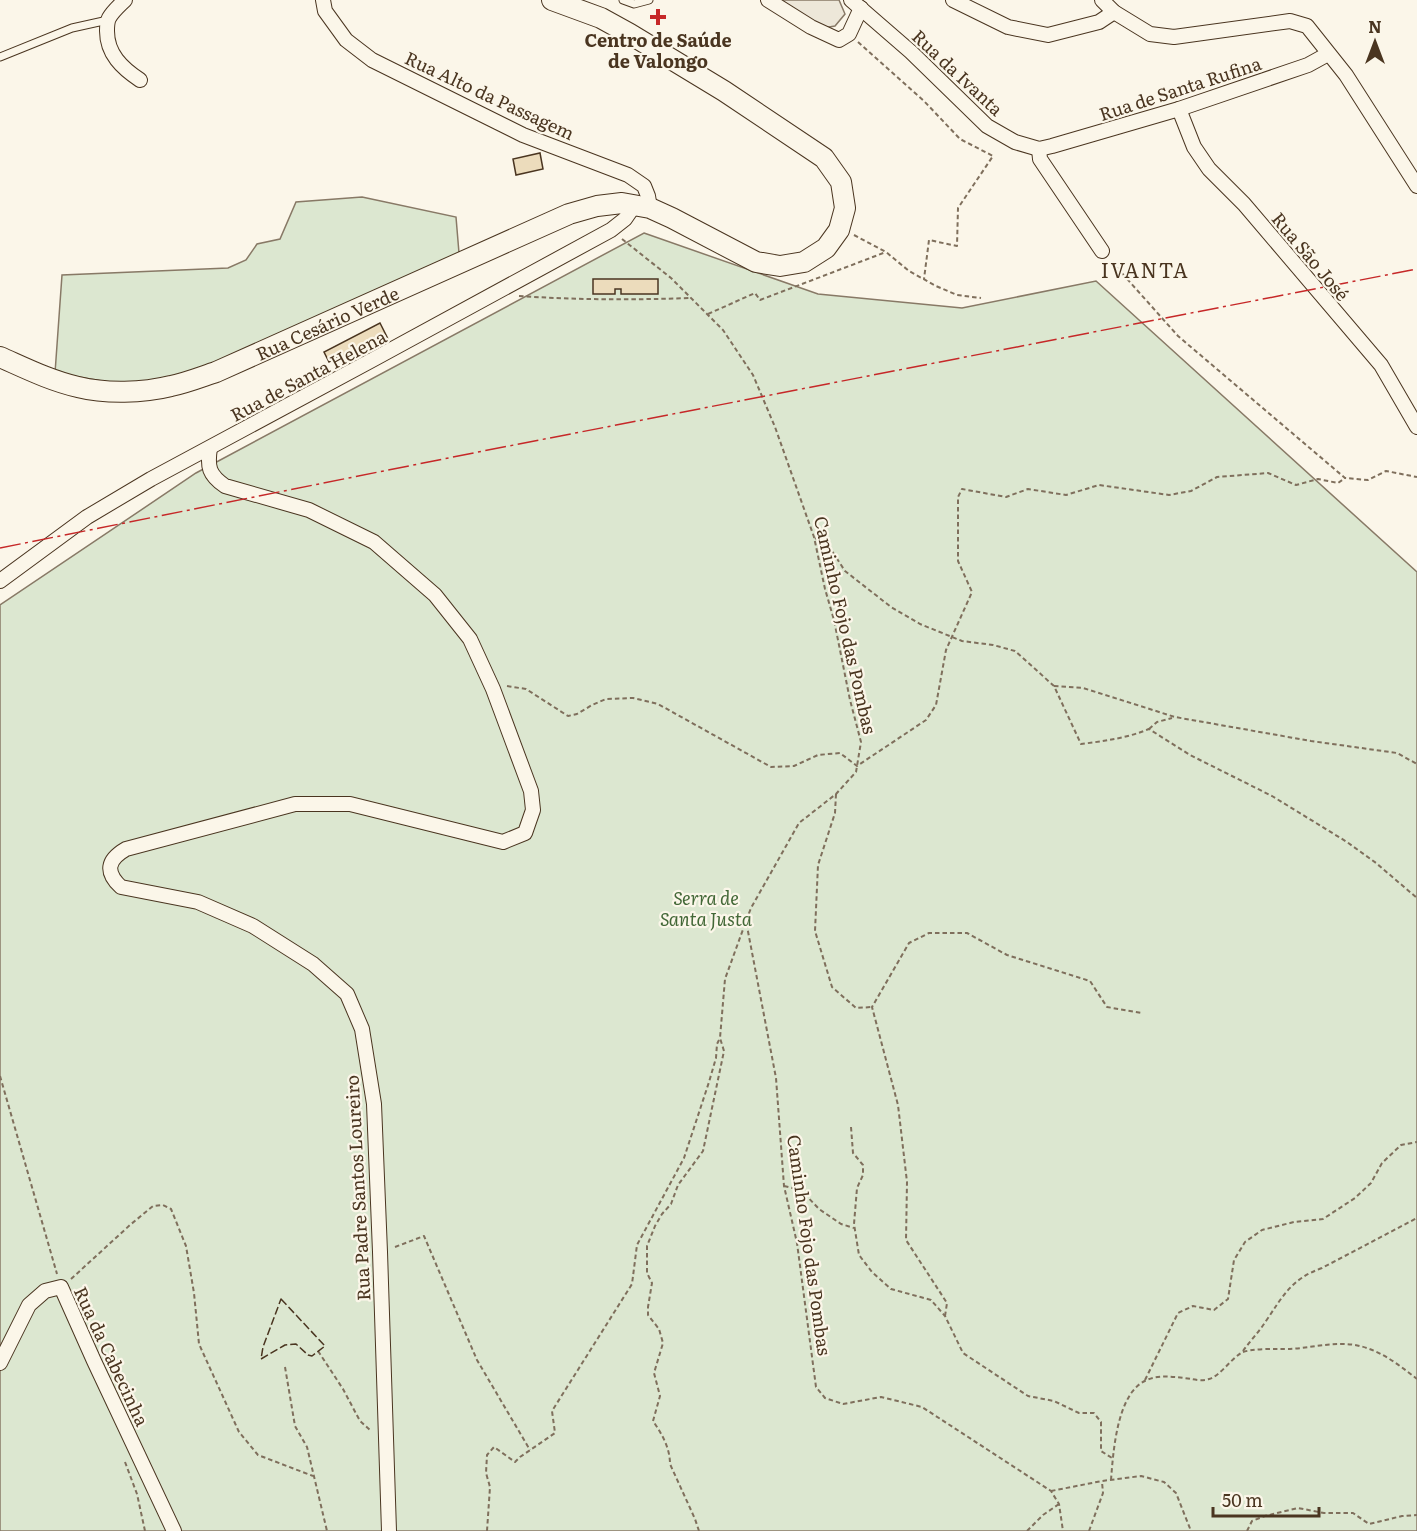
<svg xmlns="http://www.w3.org/2000/svg" width="1417" height="1531" viewBox="0 0 1417 1531" font-family="Literata,serif">
  <rect width="100%" height="100%" fill="#fbf6e9"/>
  <!-- green -->
  <g fill="#dce7d0" stroke="#887966" stroke-width="1.5">
    <polygon points="362,197 456,217 459,253 210,365 171,377 126,385 55,373 62,275 228,268 246,260 257,244 280,239 296,202"/>
    <polygon points="644,233 818,294 962,308 1096,281 1417,572 1417,1531 0,1531 0,605 196,473"/>
  </g>
  <!-- parking -->
  <polygon fill="#ede7d9" stroke="#887966" stroke-width="1.5" points="774,0 839,0 845,14 835,26 823,28"/>
  <!-- building -->
  <g fill="#ecdcbc" stroke="#4a3520" stroke-width="1.5">
    <polygon points="540,153 543,169 516,175 513,159"/>
    <polygon points="593,279 658,279 658,294 621,294 621,289 615,289 615,294 593,294"/>
    <polygon points="380,323 388,339 343,362 340,356 329,362 324,352"/>
  </g>
  <g fill="none" stroke-linecap="round" stroke-linejoin="round">
    <!-- service casing -->
    <g stroke="#4a3520" stroke-width="9">
      <g id="service">
        <polyline points="623,0 634,4 649,0"/>
        <polyline points="0,57 72,28 108,20"/>
      </g>
    </g>
    <!-- minor casing -->
    <g stroke="#4a3520" stroke-width="16">
      <g id="minor">
        <path d="M125 0C119 6 113 11 109 18 107 22 107 27 107 31 107 54 122 68 140 80"/>
        <polyline points="323,0 325,11 346,40 372,60 523,135 628,175 644,186 648,196 650,208"/>
        <polyline points="768,0 811,27 839,40 849,34 861,8"/>
        <polyline points="851,0 911,52 987,126 1015,142 1039,149 1052,146 1179,109 1308,65 1328,54"/>
        <polyline points="953,0 1008,27 1048,35 1099,22 1114,12"/>
        <polyline points="1102,0 1114,12 1150,34 1174,37 1290,21 1307,26 1346,75 1417,186"/>
        <polyline points="1179,109 1194,147 1209,169 1244,204 1381,365 1417,427"/>
        <polyline points="1039,149 1040,159 1102,251"/>
        <path d="M210 448C207 467 209 475 225 486L309 510 374 542 435 595 470 639 493 689 531 791 533 810 525 833 503 842 350 804H295L126 849C107 860 105 872 121 887L198 902 253 926 313 964 347 994 362 1029 374 1104 380 1252 389 1531"/>
        <polyline points="0,581 87,517 151,479 374,359 611,230 625,219 634,206"/>
        <polyline points="0,1363 29,1305 45,1291 61,1287 94,1361 174,1531"/>
      </g>
    </g>
    <!-- primary casing -->
    <g stroke="#4a3520" stroke-width="22">
      <g id="primary">
        <path id="s1" d="M0 357C25 368 51 381 78 387 106 394 143 393 171 386 186 383 201 377 216 372L569 214 597 206 622 203 650 208 672 218 756 262 780 266 804 262 826 248 839 230 845 208 841 182 824 158 724 91 630 34 601 18 552 0"/>
      </g>
    </g>
    <!-- path -->
    <g stroke="#7f6f5c" stroke-width="2" stroke-dasharray="4.5 3" stroke-linecap="butt">
      <polyline points="858,42 924,101 960,139 993,156 958,208 957,246 929,240 924,279"/>
      <polyline points="854,235 886,252 909,271 936,286 957,295 981,298"/>
      <polyline points="622,239 671,278 723,330 753,375 775,427 814,537 825,589 834,620 850,700 861,742 856,772 836,794 799,823 751,908 746,921 776,1078 784,1186 797,1243 816,1387 825,1398 843,1404 881,1397 922,1407 1051,1491 1059,1504 1063,1531"/>
      <polyline points="1112,262 1178,336 1345,478 1368,480 1386,471 1417,477"/>
      <path d="M519 296C578 300 632 300 690 298"/>
      <polyline points="708,314 755,293 760,300 886,252"/>
      <path d="M815 538 830 548 845 571 891 607 920 624 962 641 993 645 1015 651 1054 686 1081 744C1105 741 1127 738 1149 729L1190 755 1272 796 1347 842 1376 863 1417 898"/>
      <polyline points="507,686 526,689 568,716 577,714 592,705 606,699 633,698 658,704 771,767 794,766 818,755 840,753 857,766 926,720 936,705 946,650 972,592 958,561 958,497 962,489 1006,497 1028,489 1066,495 1099,485 1169,495 1191,491 1217,477 1268,473 1296,485 1318,479 1338,483 1345,478"/>
      <polyline points="1054,686 1083,688 1175,717 1311,741 1397,753 1417,764"/>
      <polyline points="1149,729 1157,722 1172,718"/>
      <polyline points="836,794 835,813 818,865 815,931 832,987 856,1008 872,1007"/>
      <polyline points="0,1076 57,1274"/>
      <polyline points="851,1127 853,1153 863,1165 863,1175 857,1188 854,1224 859,1255 872,1272 891,1289 931,1300 945,1316 963,1353 1028,1396 1054,1401 1079,1413 1094,1413 1101,1422 1101,1451 1112,1458"/>
      <polyline points="784,1186 801,1190 819,1209 841,1224 854,1228"/>
      <polyline points="395,1247 424,1236 477,1360 530,1450"/>
      <polyline points="71,1279 130,1225 153,1206 163,1205 171,1209 186,1246 194,1293 199,1344 239,1432 258,1455 313,1476"/>
      <polyline points="945,1316 947,1303 906,1240 907,1182 898,1105 872,1007 909,943 929,933 967,933 1007,955 1090,981 1107,1007 1142,1013"/>
      <polyline points="318,1351 343,1389 360,1421 371,1431"/>
      <path d="M1243 1351C1250 1341 1259 1332 1266 1321 1283 1296 1291 1279 1322 1268L1417 1218"/>
      <polyline points="285,1367 295,1426 307,1447 327,1531"/>
      <polyline points="1145,1380 1178,1313 1193,1306 1214,1310 1228,1299 1234,1260 1245,1242 1262,1230 1294,1222 1323,1219 1355,1198 1371,1183 1382,1163 1401,1145 1417,1142"/>
      <polyline points="125,1462 137,1494 145,1531"/>
      <path d="M1111 1480C1113 1454 1116 1414 1132 1392 1147 1372 1169 1376 1191 1379 1196 1380 1203 1381 1209 1379 1220 1376 1230 1360 1241 1353 1250 1348 1278 1349 1290 1349 1307 1348 1324 1344 1340 1344 1371 1343 1394 1361 1417 1379"/>
      <polyline points="1051,1491 1102,1481 1141,1476 1164,1482 1176,1493 1191,1531"/>
      <polyline points="487,1531 490,1487 486,1473 487,1455 494,1447 515,1462 520,1457 555,1433 552,1411 632,1284 637,1245 684,1158 709,1082 716,1058 717,1044 719,1040"/>
      <path d="M699 1531 695 1519 670 1464C670 1448 662 1434 653 1421L660 1396 654 1373 663 1343 659 1329 648 1315V1307L652 1283 647 1273V1246L655 1226 662 1214 671 1204 678 1185 703 1151 724 1051 720 1038 725 979 745 924"/>
      <polyline points="1027,1531 1043,1515 1059,1504"/>
      <polyline points="1089,1531 1103,1493 1102,1482"/>
      <polyline points="1247,1531 1252,1521 1265,1516 1298,1508 1324,1513 1353,1513 1369,1524 1402,1516 1417,1515"/>
    </g>
    <!-- service -->
    <use href="#service" stroke="#fbf6e9" stroke-width="7"/>
    <!-- minor -->
    <use href="#minor" stroke="#fbf6e9" stroke-width="14"/>
    <!-- primary -->
    <use href="#primary" stroke="#fbf6e9" stroke-width="20"/>
    <!-- fence -->
    <polygon stroke="#4a3520" stroke-width="1.5" stroke-dasharray="8 3" stroke-linecap="butt" points="281,1299 325,1346 312,1356 308,1355 296,1344 285,1345 261,1359 263,1347"/>
    <!-- power -->
    <polyline stroke="#c62828" stroke-width="1.5" stroke-dasharray="21 4.5 3 4.5" stroke-linecap="butt" points="0,548 478,452 1417,269"/>
  </g>
  <!-- markers -->
  <path fill="#c62828" stroke="#fbf6e9" stroke-width="2" d="M655 8h6v6h6v6h-6v6h-6v-6h-6v-6h6z"/>
  <g text-anchor="middle" dominant-baseline="central" stroke-width="4.5" stroke-linejoin="round" paint-order="stroke">
    <!-- poi labels -->
    <g font-size="18" font-weight="bold" fill="#4a3520" stroke="#fbf6e9">
      <text x="658" y="39">Centro de Saúde<tspan x="658" dy="21">de Valongo</tspan></text>
    </g>
    <!-- street labels -->
    <g font-size="18" fill="#4a3520" stroke="#fbf6e9">
      <text transform="translate(958 72) rotate(43)">Rua da Ivanta</text>
      <text transform="translate(1180 88) rotate(-18)">Rua de Santa Rufina</text>
      <text transform="translate(490 95) rotate(25)">Rua Alto da Passagem</text>
      <text transform="translate(1311 256) rotate(50)">Rua São José</text>
      <text stroke="none"><textPath href="#s1" startOffset="346">Rua Cesário Verde</textPath></text>
      <text transform="translate(308 375) rotate(-28)">Rua de Santa Helena</text>
      <text transform="translate(846 625) rotate(77)">Caminho Fojo das Pombas</text>
      <text transform="translate(357 1188) rotate(-93)">Rua Padre Santos Loureiro</text>
      <text transform="translate(810 1245) rotate(82)">Caminho Fojo das Pombas</text>
      <text transform="translate(112 1356) rotate(65)">Rua da Cabecinha</text>
    </g>
    <!-- park labels -->
    <g font-size="18" font-style="italic" fill="#436837" stroke="#fbf6e9">
      <text x="706" y="897">Serra de<tspan x="706" dy="21">Santa Justa</tspan></text>
    </g>
    <!-- neighbourhood labels -->
    <g font-size="20" letter-spacing="1.5" fill="#4a3520" stroke="#fbf6e9">
      <text x="1145" y="269">IVANTA</text>
    </g>
  </g>
  <!-- north arrow -->
  <g transform="translate(1375 42)" stroke="#fbf6e9" stroke-width="4.5" paint-order="stroke">
  <path d="M0-4.5L10 22L0 15L-10 22Z" fill="#4a3520"/>
  <text y="-9" font-size="16" font-weight="bold" text-anchor="middle" fill="#4a3520">N</text>
  </g>
  <!-- scale -->
  <path d="M1213 1507v9h106v-9" fill="none" stroke="#4a3520" stroke-width="3"/>
  <text x="1222" y="1507" font-size="18" fill="#4a3520" stroke="#fbf6e9" stroke-width="4.5" paint-order="stroke">50 m</text>
</svg>
